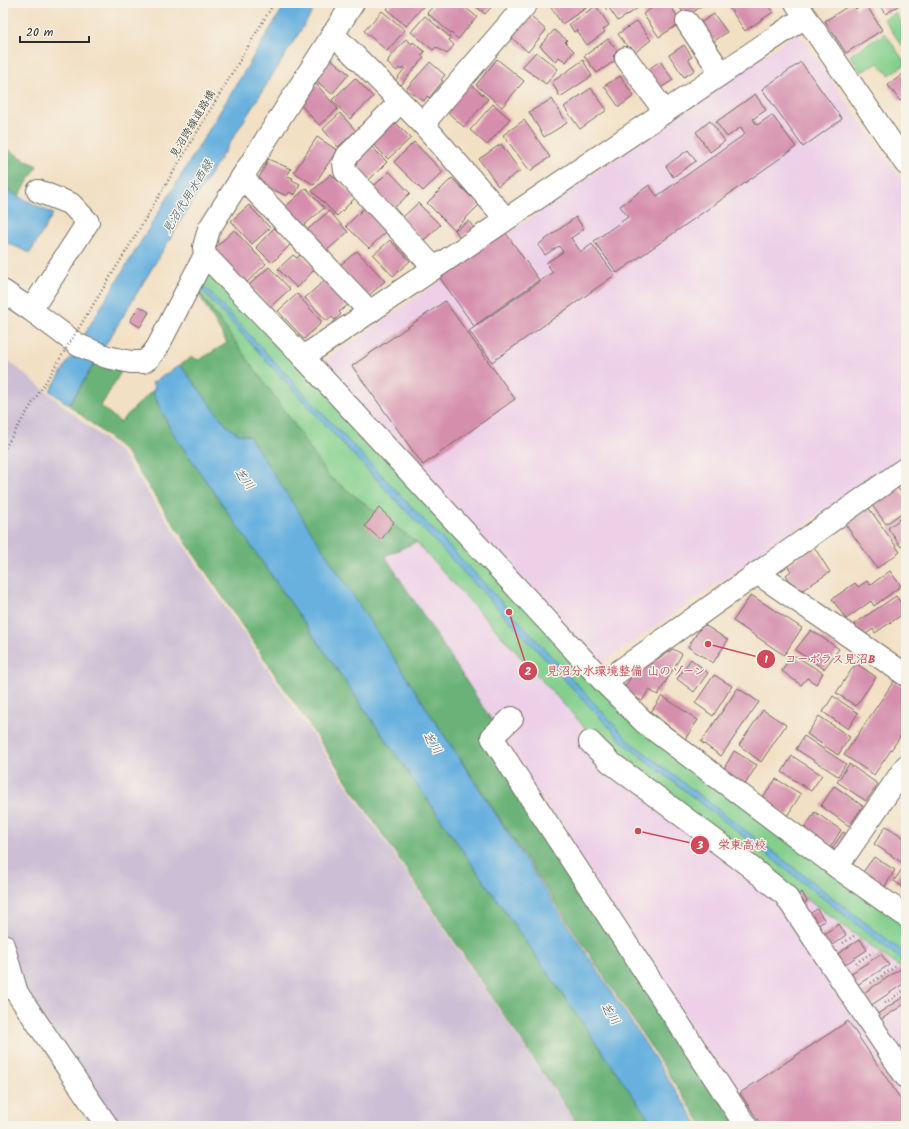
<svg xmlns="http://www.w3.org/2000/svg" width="909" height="1129" viewBox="0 0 909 1129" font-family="Kalam,'Klee One',sans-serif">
  <rect width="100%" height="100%" fill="#f7f3e8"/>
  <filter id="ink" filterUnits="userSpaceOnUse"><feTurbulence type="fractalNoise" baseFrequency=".025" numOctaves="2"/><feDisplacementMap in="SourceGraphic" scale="8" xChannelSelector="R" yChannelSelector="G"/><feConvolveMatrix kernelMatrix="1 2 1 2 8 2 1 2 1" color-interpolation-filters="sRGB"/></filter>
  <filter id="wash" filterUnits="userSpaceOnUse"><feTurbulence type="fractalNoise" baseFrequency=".012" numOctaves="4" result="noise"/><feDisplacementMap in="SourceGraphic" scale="16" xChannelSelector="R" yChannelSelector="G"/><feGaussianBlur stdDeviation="0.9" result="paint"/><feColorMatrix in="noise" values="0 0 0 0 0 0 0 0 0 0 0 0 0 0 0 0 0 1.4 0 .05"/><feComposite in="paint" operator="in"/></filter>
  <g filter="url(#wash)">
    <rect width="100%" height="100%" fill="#f2e0c5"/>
    <!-- built -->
    <g fill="#edd0e8">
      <polygon points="798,32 906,187 906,455 596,667 319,365"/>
      <polygon points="416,542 608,753 819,908 860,929 906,965 906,1126 754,1126 385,556"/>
    </g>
    <!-- industrial -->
    <polygon fill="#ccbed4" points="3,356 121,453 578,1126 91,1126 9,994 3,973"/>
    <!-- green -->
    <g fill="#83cf8c" stroke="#577d5c">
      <polygon points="895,13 906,28 906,42 902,46 884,19"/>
      <polygon points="885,33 906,64 889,75 878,63 861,72 850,55"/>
      <polygon points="205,255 604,682 906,916 906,972 608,753 416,542 328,476 289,417 192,282"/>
    </g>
    <!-- forest -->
    <g fill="#6ab278" stroke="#4a6e52">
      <polygon points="3,147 37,166 19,196 3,188"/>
      <polygon points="192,282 289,417 328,476 416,542 385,556 496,727 737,1126 703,1126 297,512 249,436 238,434 227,426 180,365 192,357 199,360 227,343"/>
      <polygon points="96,361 122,370 101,406 120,422 152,391 172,432 654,1126 579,1126 124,450 69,405"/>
    </g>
    <!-- water -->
    <g fill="#67b1df" stroke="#496e85">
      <polygon points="286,3 318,3 185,214 69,405 50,391"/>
      <polygon points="3,188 53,214 30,253 3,241"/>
      <polygon points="201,283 323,414 486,585 628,740 906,954 906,963 625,744 330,430 198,286"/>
      <polygon points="180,365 227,426 238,434 249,436 699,1126 654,1126 172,432 152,391 155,388 152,383"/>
    </g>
    <g id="blocks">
      <!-- building -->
      <g fill="#d58fad">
        <polygon points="392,3 426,3 406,26 387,9"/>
        <polygon points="436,3 460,3 477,17 458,39 427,13"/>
        <polygon points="472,3 495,3 485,14"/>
        <polygon points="548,3 583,3 586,8 562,24"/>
        <polygon points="602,3 639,3 641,6 618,21 609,8 607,10"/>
        <polygon points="659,3 668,3 682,22 659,37 643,14"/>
        <polygon points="676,3 705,3 687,17"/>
        <polygon points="726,3 766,3 773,12 745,31"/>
        <polygon points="853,3 856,9 865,3 882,30 846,53 825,21"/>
        <polygon points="879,3 902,3 886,14"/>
        <polygon points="596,6 609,25 603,30 605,32 587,45 577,30 574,32 569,24"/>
        <polygon points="382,11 405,30 387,51 364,31"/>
        <polygon points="714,14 727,32 713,42 700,23"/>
        <polygon points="425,16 451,38 449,40 454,45 447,54 436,47 433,50 411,32"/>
        <polygon points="530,16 546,30 528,52 512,38"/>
        <polygon points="637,21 651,40 633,54 618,34"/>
        <polygon points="554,30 567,40 565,42 574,51 566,62 559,57 556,62 540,46"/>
        <polygon points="406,39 412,44 413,42 425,52 421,55 424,57 401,85 395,81 405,68 403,67 401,70 399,68 397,71 387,63 389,60 388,60"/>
        <polygon points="608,39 618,52 613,56 616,60 597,73 584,56"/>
        <polygon points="684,45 692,57 688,59 695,70 684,77 669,55"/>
        <polygon points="536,52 558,69 546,84 522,67"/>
        <polygon points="331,59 349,74 332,94 314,79"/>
        <polygon points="497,59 524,81 502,107 476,85"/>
        <polygon points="583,60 592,76 560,97 552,82"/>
        <polygon points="660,61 673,80 659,89 646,71"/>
        <polygon points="430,62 445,75 441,80 443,81 429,98 427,96 424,101 406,89"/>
        <polygon points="801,62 842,119 803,147 762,89"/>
        <polygon points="906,72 906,97 900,101 888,85"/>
        <polygon points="620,76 634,96 619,107 604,86"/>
        <polygon points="355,78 373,97 350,119 332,100"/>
        <polygon points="469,83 488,99 464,127 445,110"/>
        <polygon points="316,84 338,109 319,125 297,101"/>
        <polygon points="591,88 607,110 580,129 564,107"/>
        <polygon points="755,94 766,110 753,119 757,125 772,115 796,147 617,273 594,241 628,217 620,206 649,185 657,196 745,134 741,127 727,137 716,122"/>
        <polygon points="552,99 567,123 544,137 529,112"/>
        <polygon points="493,104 510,119 487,145 470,130"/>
        <polygon points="340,113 356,131 338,147 323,129"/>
        <polygon points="393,120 411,138 388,159 371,142"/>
        <polygon points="524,120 550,157 530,171 503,135"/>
        <polygon points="710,121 725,141 710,152 696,132"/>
        <polygon points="317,137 337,150 314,185 294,172"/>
        <polygon points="414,142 443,172 423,191 394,162"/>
        <polygon points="501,144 520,171 498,186 479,159"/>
        <polygon points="371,146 387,162 366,183 350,166"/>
        <polygon points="688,150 696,161 673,177 666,166"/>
        <polygon points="268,159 291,169 287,176 293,178 292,180 300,184 295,195 289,192 287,196 263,185 264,182 258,180"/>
        <polygon points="389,171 410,193 393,209 372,188"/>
        <polygon points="331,174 355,198 337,216 312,191"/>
        <polygon points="452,178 479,205 454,230 427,203"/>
        <polygon points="306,188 324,208 301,228 283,209"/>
        <polygon points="418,203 440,225 424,240 402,218"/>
        <polygon points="249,205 270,228 252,244 231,221"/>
        <polygon points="366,206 389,229 369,248 346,226"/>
        <polygon points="329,211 348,232 325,252 306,231"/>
        <polygon points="576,217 584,229 571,238 581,252 592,244 615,275 492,362 469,331 553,272 546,263 563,252 559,246 545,255 538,245"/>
        <polygon points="469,221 474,229 460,238 455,230"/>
        <polygon points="274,228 291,244 272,263 256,247"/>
        <polygon points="234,230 266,264 244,285 212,251"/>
        <polygon points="505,232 539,280 474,326 440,278"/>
        <polygon points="390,240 410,261 393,276 373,255"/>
        <polygon points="357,251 385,281 367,297 339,266"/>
        <polygon points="301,254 315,269 297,288 278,269 293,255 297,258"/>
        <polygon points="269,267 290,289 270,307 249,285"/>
        <polygon points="327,278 349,304 339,312 341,314 335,320 332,317 327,321 305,298"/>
        <polygon points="297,294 322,322 304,339 278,311"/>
        <polygon points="445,301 515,399 423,465 352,366"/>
        <polygon points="139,306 149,312 140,327 130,321"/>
        <polygon points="897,487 906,499 906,510 886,524 872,505"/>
        <polygon points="868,507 900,552 877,568 845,524"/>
        <polygon points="379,508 394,522 381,540 365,526"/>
        <polygon points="906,515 906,543 901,547 888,528"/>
        <polygon points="814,547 830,572 798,593 786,575 791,571 787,565"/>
        <polygon points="890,571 901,586 874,606 871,601 846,619 832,599 855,583 858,587 867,581 870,585"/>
        <polygon points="751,595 802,628 784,655 733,621"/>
        <polygon points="896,596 906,610 906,612 875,633 873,629 863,636 854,624"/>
        <polygon points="703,624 728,640 713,663 688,647"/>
        <polygon points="811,630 839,649 824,669 795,650"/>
        <polygon points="673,649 682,654 658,695 649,690 642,701 623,690 632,675"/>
        <polygon points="792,654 823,673 816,684 807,678 801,685 782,671"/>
        <polygon points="691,659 708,673 694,692 677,679"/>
        <polygon points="856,663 876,677 856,706 836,693"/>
        <polygon points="714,675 732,686 713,716 695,703"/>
        <polygon points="894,681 906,689 906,728 874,775 844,755"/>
        <polygon points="738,688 759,702 721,756 701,742"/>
        <polygon points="662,696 698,720 685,739 651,712"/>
        <polygon points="833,696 858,713 848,729 823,712"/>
        <polygon points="763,710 786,725 761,762 739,745"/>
        <polygon points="819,716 850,737 838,755 807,734"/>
        <polygon points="804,736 846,764 838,776 796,749"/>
        <polygon points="734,751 757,765 744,786 723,770"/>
        <polygon points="792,756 822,775 811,791 782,772"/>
        <polygon points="849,764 878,784 866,801 837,782"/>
        <polygon points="776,779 801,794 787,816 762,798"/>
        <polygon points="834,786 863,806 849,826 821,806"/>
        <polygon points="815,812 841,830 827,852 801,834"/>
        <polygon points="886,826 906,839 906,854 901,862 874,844"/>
        <polygon points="843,832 848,835 837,851 832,848"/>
        <polygon points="874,857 895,870 884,888 863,872"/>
        <polygon points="906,863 906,889 894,881"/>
        <polygon points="802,892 807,901 799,907 793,898"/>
        <polygon points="817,909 825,921 815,927 807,916"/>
        <polygon points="839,924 846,935 828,948 821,936"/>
        <polygon points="860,939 867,950 841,967 833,957"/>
        <polygon points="881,954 889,965 854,987 847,976"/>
        <polygon points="902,968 906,974 906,982 867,1008 859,996"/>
        <polygon points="906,995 906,1003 877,1022 873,1017"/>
        <polygon points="848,1021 906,1107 906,1126 762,1126 740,1093"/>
      </g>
    </g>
  </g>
  <g filter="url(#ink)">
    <use href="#blocks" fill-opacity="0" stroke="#716a61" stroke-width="1"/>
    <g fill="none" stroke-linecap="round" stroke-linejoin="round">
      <!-- minor casing -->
      <g stroke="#716a61" stroke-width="24">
        <g id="minor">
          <polyline points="353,3 209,229 204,247 205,255 303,357 604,682 645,723 837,867 906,916"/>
          <polyline points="796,3 906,164"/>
          <polyline points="687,22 721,73"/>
          <polyline points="333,34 423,124 506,219"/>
          <polyline points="626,58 665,112"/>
          <polyline points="400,102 347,156 344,163 345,171 434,268"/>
          <polyline points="423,124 527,3"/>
          <polyline points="242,177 370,312"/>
          <polyline points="3,291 31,310 78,345 107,357 131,362 143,362 149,358 157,348 205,255"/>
          <polyline points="31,310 88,222 71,204 38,191"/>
          <polyline points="303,357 805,17"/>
          <polyline points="757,573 906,675"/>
          <polyline points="604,682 906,468"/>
          <polyline points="512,718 492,737 523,786 746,1126"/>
          <polyline points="590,742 610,762 748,865 785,895 906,1077"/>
          <polyline points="837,867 906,766"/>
          <polyline points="3,945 17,993 107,1126"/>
        </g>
      </g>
      <!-- path -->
      <g stroke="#716a61" stroke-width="2.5" stroke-dasharray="1 3" stroke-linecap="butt">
        <polyline points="125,253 274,3"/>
        <polyline points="843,943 854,936"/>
        <polyline points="856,963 873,952"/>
        <polyline points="871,983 895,967"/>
        <polyline points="885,1003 906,989"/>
      </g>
      <!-- minor -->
      <use href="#minor" stroke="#fff" stroke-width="22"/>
      <!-- path-bridge -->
      <polyline stroke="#716a61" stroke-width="2.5" stroke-dasharray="1 3" stroke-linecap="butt" points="3,451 125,253"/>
    </g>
  </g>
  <g text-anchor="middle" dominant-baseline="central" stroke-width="3" stroke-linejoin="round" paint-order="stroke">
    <!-- street labels -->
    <g font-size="11" fill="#2b2b2b" stroke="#f7f3e8">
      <text transform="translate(193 124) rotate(-59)">見沼跨線道路橋</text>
    </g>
    <!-- water labels -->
    <g font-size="12" font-style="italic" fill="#405a6a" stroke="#f7f3e8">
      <text transform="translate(188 197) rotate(-58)">見沼代用水西緑</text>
      <text transform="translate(244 479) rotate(52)">芝川</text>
      <text transform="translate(432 743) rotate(57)">芝川</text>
      <text transform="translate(610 1014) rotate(57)">芝川</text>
    </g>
  </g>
  <!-- callouts -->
  <path fill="none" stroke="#d1495b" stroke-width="1.5" d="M708 644L766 659M509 612L528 671M638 831L700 845"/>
  <g fill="#d1495b" stroke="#f7f3e8" stroke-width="1.5">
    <circle cx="708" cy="644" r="4"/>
    <circle cx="509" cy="612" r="4"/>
    <circle cx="638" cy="831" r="4"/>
    <circle cx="766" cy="659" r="10"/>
    <circle cx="528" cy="671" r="10"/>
    <circle cx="700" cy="845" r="10"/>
  </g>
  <g font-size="12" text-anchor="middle" font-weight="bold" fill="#fff">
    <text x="766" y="663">1</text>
    <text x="528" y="675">2</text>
    <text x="700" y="849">3</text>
  </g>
  <g font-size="12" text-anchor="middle" font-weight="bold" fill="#d1495b" stroke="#f7f3e8" stroke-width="3" stroke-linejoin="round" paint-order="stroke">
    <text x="830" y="663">コーポラス見沼B</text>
    <text x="626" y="675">見沼分水環境整備 山のゾーン</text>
    <text x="742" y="849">栄東高校</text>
  </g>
  <!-- margin -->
  <rect width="909" height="1129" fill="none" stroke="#f7f3e8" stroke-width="16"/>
  <!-- scale -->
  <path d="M20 36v6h69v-6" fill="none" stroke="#2b2b2b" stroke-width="2"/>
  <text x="26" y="36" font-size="12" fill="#2b2b2b" stroke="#f7f3e8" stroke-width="3" paint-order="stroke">20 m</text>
</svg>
